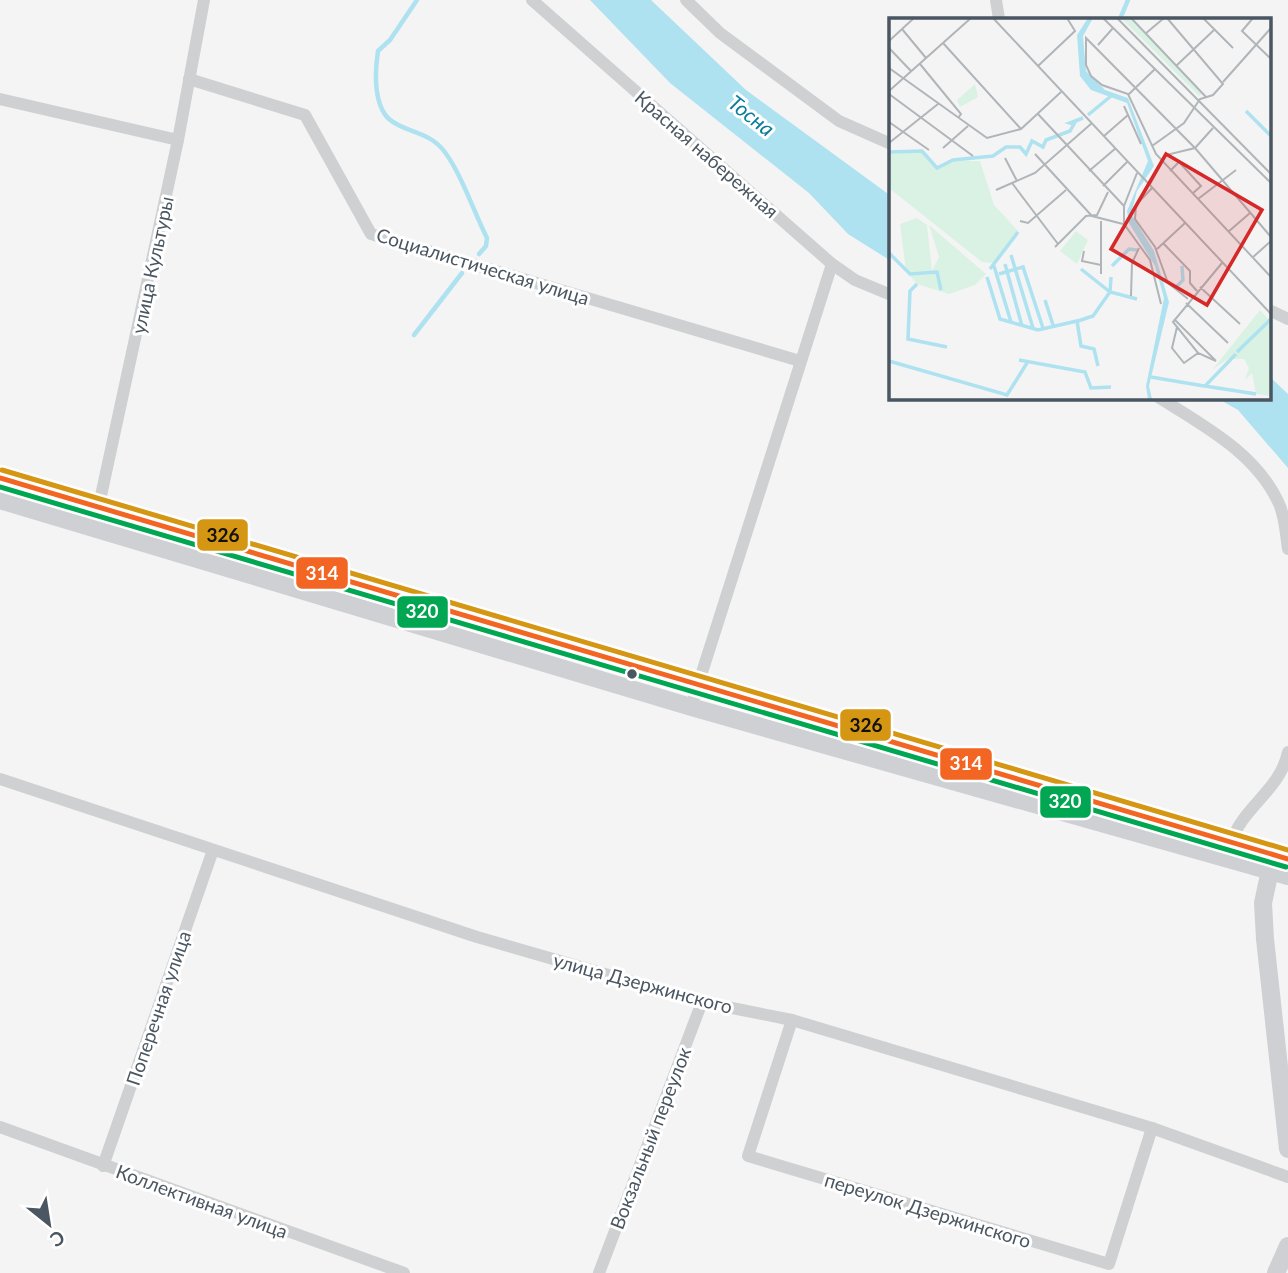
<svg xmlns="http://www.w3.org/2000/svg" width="1288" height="1273" viewBox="0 0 1288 1273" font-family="Lato,sans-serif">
  <rect width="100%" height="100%" fill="#f4f4f4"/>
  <!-- water -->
  <g fill="#aee2f0">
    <polygon points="590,0 651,0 746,90 891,196 891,261 848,234 809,193 670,83"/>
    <polygon points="1269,376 1288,394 1288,468 1238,410 1215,397 1269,397"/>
  </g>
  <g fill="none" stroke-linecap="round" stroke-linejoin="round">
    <!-- stream -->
    <g stroke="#aee2f0" stroke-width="4.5">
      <path d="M417 0 390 40 378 51C375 70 373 104 389 119 405 133 429 131 444 151 461 173 474 212 487 238L486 246 479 254"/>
      <polyline points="1120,19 1128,0"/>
      <polyline points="414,335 462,273"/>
    </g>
    <!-- street -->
    <g stroke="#ced0d2" stroke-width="12">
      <polyline points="532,0 832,264 855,280 891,295"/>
      <polyline points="686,0 720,33 839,121 891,144"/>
      <polyline points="996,0 999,19"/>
      <polyline points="189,79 305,115 371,234 800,361"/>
      <polyline points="0,99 178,140"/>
      <polyline points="1269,310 1288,319"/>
      <path d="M1158 397C1204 426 1258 454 1280 506 1285 519 1286 535 1288 549"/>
      <polyline points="94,528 178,140 204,0"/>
      <polyline points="691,707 832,264"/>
      <polyline points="0,779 477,937 702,1002 792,1020 1152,1128 1288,1177"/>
      <path d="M1231 843C1242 807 1280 791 1288 752"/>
      <polyline points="792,1020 748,1156 1109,1264 1152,1128"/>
      <polyline points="0,1127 404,1273"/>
      <polyline points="103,1166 213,850"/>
      <polyline points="599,1273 702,1002"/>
    </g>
    <!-- secondary -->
    <g stroke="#ced0d4" stroke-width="18">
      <polyline points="0,478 1288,859"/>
      <polyline points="0,500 691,707 1288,876"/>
      <polyline points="1272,861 1263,903 1265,939 1288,1149"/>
      <polyline points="1276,1273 1288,1246"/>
    </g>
    <!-- bus-1 casing -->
    <g stroke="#fff" stroke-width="10">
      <polyline id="bus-1" points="0,478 1288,859"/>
    </g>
    <!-- bus-2 casing -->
    <g stroke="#fff" stroke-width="10">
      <polyline id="bus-2" points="0,487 1286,867"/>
    </g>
    <!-- bus-3 casing -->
    <g stroke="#fff" stroke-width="10">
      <polyline id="bus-3" points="2,470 1288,850"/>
    </g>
    <!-- bus-1 -->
    <use href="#bus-1" stroke="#f26522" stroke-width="5"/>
    <!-- bus-2 -->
    <use href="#bus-2" stroke="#00a651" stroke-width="5"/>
    <!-- bus-3 -->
    <use href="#bus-3" stroke="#d49613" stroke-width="5"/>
  </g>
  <!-- markers -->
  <circle fill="#4a5661" stroke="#fff" stroke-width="2.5" cx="632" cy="674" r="6"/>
  <g text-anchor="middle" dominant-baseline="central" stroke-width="6" stroke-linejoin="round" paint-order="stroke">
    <!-- street labels -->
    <g font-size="19" fill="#4a5661" stroke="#fff">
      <text transform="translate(707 154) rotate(41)">Красная набережная</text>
      <text transform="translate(152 265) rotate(-78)">улица Культуры</text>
      <text transform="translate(483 266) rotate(17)">Социалистическая улица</text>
      <text transform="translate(643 983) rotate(15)">улица Дзержинского</text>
      <text transform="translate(158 1008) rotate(-71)">Поперечная улица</text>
      <text transform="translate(650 1138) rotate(-69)">Вокзальный переулок</text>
      <text transform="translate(202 1201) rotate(20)">Коллективная улица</text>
      <text transform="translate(928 1210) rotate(17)">переулок Дзержинского</text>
    </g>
    <!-- water labels -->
    <g font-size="21" font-style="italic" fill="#0c7c9b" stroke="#fff">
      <text transform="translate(752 115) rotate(38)">Тосна</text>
    </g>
  </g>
  <!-- overview -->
  <g transform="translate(889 18)">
    <rect width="382" height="382" fill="#f4f4f4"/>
    <path d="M232 0H240L313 75 310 78ZM86 66 89 79 71 89 68 82ZM13 132 33 134 48 150 66 143H91L105 187 129 213 104 245 93 244 0 170V136ZM28 200 38 207 43 253 50 239 40 207 97 256 86 267 60 276 28 266 17 253 11 206ZM187 213 199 222 188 246 171 233ZM371 292 381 303V378L367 376 363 355 356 362 360 350 355 341H339L324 351Z" fill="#d9f2e3"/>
    <path d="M199 0H204L194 18 197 53 216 72 239 80 265 148 248 173 242 196 265 233 280 284 260 368 263 381H259L257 368 275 280 266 248 240 205 238 193 259 143 238 85 202 72 191 58 188 17Z" fill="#aee2f0"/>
    <path fill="none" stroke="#aee2f0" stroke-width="3.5" d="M357 93 382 118M199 97 222 78M0 134 33 133 48 150 64 142 104 138 117 129H131L137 136 143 123 154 129 157 122 181 113 185 106 181 105 194 100M0 235 21 256 48 254 52 272M122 237 144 310M116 246 133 308M105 248 122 304M223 248 240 231 248 232M101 251 129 214M192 251 221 274 248 281M110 256 134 249 154 310M98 259 111 301 149 312 188 303 192 328 205 331 209 348M28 266 21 273 19 321 58 329M287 269 294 262 293 248M156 282 164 307M189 303 204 298 221 274 222 259M348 334 382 301M347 336 316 368 367 376M130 342 196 354 202 370 222 369M0 343 118 377 138 345M262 359 315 368"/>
    <path fill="none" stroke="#b0b5b9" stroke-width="2" d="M104 0 382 296M214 0 382 165M228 0 382 156M242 0 317 79M314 0 344 30M364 0 353 13 381 40M13 11 37 40M256 16 275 0M0 23 25 0M54 25 132 111M209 27 224 10M0 30 22 53M31 46 72 96 69 100M149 48 186 13 178 0M287 48 325 12M0 50 98 120 132 111 172 74M334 64 382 10M0 73 82 0M0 76 84 138M240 76 266 51M235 88 252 126M148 95 235 188M0 104 40 132M215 118 239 97M0 125 49 86M263 128 295 105 311 81 324 77 334 66 278 0M54 130 79 108M146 136 203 198 234 206M116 140 128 163M200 153 227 130M281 153 290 144 312 168 303 176M248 155 235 188V206L261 242 272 286M123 165 169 226M261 166 277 137 306 130 324 110M214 168 239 143M263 170 247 187 246 201 266 229 279 265 299 281M107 172 146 155 203 105M309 181 347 152M131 203 139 205 177 172M339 214 361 195M382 219 306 130 197 20V47L202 58 213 67 239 76 267 136 382 259M274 225 301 253V265L308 273M166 229 197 198 208 197 219 174M268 231 296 205M195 233 193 243 212 247M363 240 382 223M212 256V203M311 269 351 306M242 278 243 245 250 230M297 285 339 325M285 301 327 343M288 309 283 330 295 345 309 335M327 343 309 335 284 304 333 245"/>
    <path fill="#d62828" fill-opacity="0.15" stroke="#d62828" stroke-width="3.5" d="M277 136 373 192 318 287 222 231Z"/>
    <rect width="382" height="382" fill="none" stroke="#4a5661" stroke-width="3.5"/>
  </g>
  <g stroke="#fff" stroke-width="2.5">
    <rect x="196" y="518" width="53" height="34" rx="7" fill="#d49613"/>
    <rect x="295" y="556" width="54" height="34" rx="7" fill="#f26522"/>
    <rect x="396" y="595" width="53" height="34" rx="7" fill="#00a651"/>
    <rect x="839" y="708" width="53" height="34" rx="7" fill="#d49613"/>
    <rect x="939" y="747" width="54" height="34" rx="7" fill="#f26522"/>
    <rect x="1039" y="785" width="53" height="34" rx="7" fill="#00a651"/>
  </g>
  <g font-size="19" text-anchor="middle" font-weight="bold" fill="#fff">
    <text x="322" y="580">314</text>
    <text x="422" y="618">320</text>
    <text x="966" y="770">314</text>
    <text x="1065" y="808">320</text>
  </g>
  <g font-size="19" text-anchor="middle" font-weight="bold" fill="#111">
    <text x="223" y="542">326</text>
    <text x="866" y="732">326</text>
  </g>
  <!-- north arrow -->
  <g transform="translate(49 1224) rotate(150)" stroke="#ffffff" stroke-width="5" paint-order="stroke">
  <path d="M0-5L12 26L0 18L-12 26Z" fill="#4a5661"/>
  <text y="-10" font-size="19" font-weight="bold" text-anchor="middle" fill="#4a5661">С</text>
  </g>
</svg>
